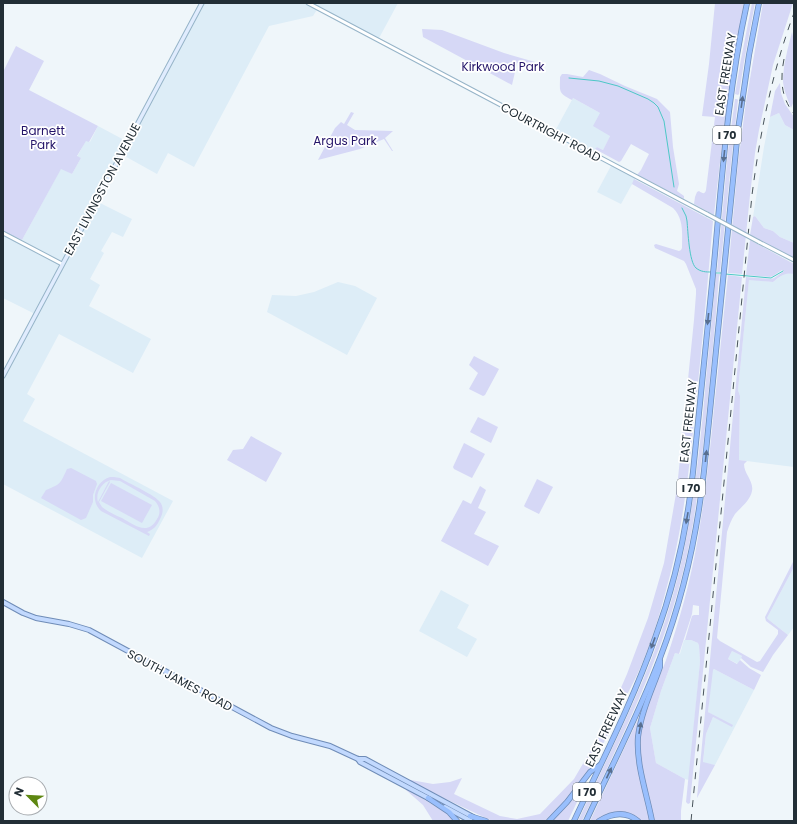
<svg xmlns="http://www.w3.org/2000/svg" width="797" height="824" viewBox="0 0 797 824" font-family="Poppins,sans-serif">
  <rect width="100%" height="100%" fill="#eff6fa"/>
  <!-- built -->
  <g fill="#ddedf7">
    <polygon points="202,3 398,3 378,40 318,8 313,16 269,26 194,167 168,153 157,174 121,154 96,201 132,219 123,237 112,232 101,251 104,253 90,279 100,285 89,306 151,339 133,373 59,334 27,394 35,399 23,421 173,501 142,558 3,484 3,376 35,314 3,298 3,236 5,232 22,240 61,168 72,174 81,158 77,157 86,140 90,142 98,126 128,142"/>
    <polygon points="573,98 600,113 610,136 603,150 597,147 593,154 554,133"/>
    <polygon points="779,113 785,125 794,130 794,243 780,237 773,231 764,228 755,216 753,217 764,147 770,117"/>
    <polygon points="612,164 636,177 621,204 597,192"/>
    <polygon points="789,273 794,274 794,467 739,460 740,397 738,390 749,279 773,282 784,274"/>
    <polygon points="338,282 355,286 377,298 347,355 267,312 272,295 296,296 314,292"/>
    <polygon points="794,567 794,627 788,635 769,620 767,618"/>
    <polygon points="441,590 469,605 457,628 477,639 467,657 419,631"/>
    <polygon points="684,640 691,640 698,643 699,646 700,662 689,780 685,779 656,763 650,728 661,691 675,653 680,654"/>
    <polygon points="732,651 742,656 738,664 728,659"/>
    <polygon points="714,669 754,690 715,765 703,763 706,734 713,717 732,726 708,712 712,670"/>
  </g>
  <!-- green -->
  <g fill="#d6d8f6" fill-rule="evenodd">
    <path d="M715 3H744C730 73 722 144 714 215L694 204 695 197 697 192 699 191C703 194 705 194 706 190L715 117 702 116 709 64Z"/>
    <polygon points="752,3 755,3 744,62 739,94 738,95 735,94 741,59"/>
    <polygon points="763,3 793,3 773,65 759,130 755,153 750,195 742,274 728,273 738,163 746,102"/>
    <polygon points="422,29 442,30 504,53 535,62 534,68 517,63 512,85 423,37"/>
    <path d="M792 32 794 41V101L791 108C788 100 784 91 783 82 783 65 788 48 792 32Z"/>
    <polygon points="16,46 44,61 29,90 98,126 89,142 86,141 77,156 81,158 72,174 61,169 22,240 3,231 3,72"/>
    <path d="M589 70 600 74 625 86 657 99 670 112 673 147 679 184 677 191 684 196V199L637 175 641 170 649 154 631 144 621 161 619 162 595 149 597 147 603 150 610 136 593 126 600 113 573 98 572 100C558 93 560 92 560 77L562 74H567L583 77Z"/>
    <polygon points="780,83 781,93 785,104 794,117 794,130 785,125 779,113 770,117 775,91"/>
    <polygon points="735,99 737,99 738,100 732,154 720,272 717,272 728,151"/>
    <polygon points="351,112 354,113 347,125 355,130 393,131 385,138 393,151 392,151 384,139 360,149 318,160 335,128 341,122 344,124"/>
    <path d="M634 179 713 221C708 278 703 335 697 393 690 461 684 528 665 594 658 621 649 648 638 673 633 684 627 694 622 704 602 749 583 788 545 821H492L410 782 411 780 433 784 450 782 462 778 454 794 500 816 517 819 540 814 574 779 602 731 613 706 627 674 648 618 664 563 677 488 694 320 696 294V289L686 264 684 261 655 248 654 245 656 244 679 251 681 250 682 248C682 233 684 219 673 208L632 184Z"/>
    <polygon points="755,216 764,228 773,231 780,237 794,243 794,258 750,235 753,217"/>
    <path d="M750 240 794 264V274C784 272 781 276 773 282L749 280 738 390 740 396 739 460 747 461 744 464C744 474 754 481 752 491 750 501 741 507 735 514 731 520 729 526 727 532L717 638 720 641 757 662 760 661 778 634V630L766 621 765 617 794 560V567L767 618 769 620 788 635 773 655 763 672 751 667 741 658 742 656 732 651 728 659 737 664 740 660 749 668 761 675 754 690 714 669 713 670 708 712 733 725 732 727 713 717 706 734 703 762 715 765 697 798 746 277 771 279 774 278 784 271 782 270 773 276 770 277 746 275Z"/>
    <path d="M716 274H720L719 277C715 328 710 378 705 428 700 476 695 524 683 572 661 660 621 739 582 821H578C612 747 651 674 673 595 690 535 697 474 703 413 707 367 712 320 716 274Z"/>
    <path d="M728 275 742 277 690 803 688 804 686 802 700 662 699 646 698 643 691 640H685L692 616 694 615H699V606L693 605 692 614 679 654 675 653 661 691 650 728 656 763 685 779 681 811V821H654C649 797 640 769 640 744 641 714 656 687 666 660 679 622 690 583 697 543 705 498 710 453 714 408 719 364 723 319 728 275Z"/>
    <polygon points="474,356 499,369 485,395 483,396 469,389 478,373 469,365"/>
    <polygon points="478,417 498,427 491,443 470,432"/>
    <polygon points="251,436 282,453 266,482 227,460 233,450 243,449"/>
    <polygon points="464,443 485,454 472,478 454,469 453,467"/>
    <path d="M71 468 96 481 97 484 93 495V502L86 518 81 520 41 498 46 490C61 484 60 484 67 469Z"/>
    <path d="M110 477H114L120 478C128 483 155 495 160 502 164 507 163 514 160 519 157 526 153 530 147 532L150 534 149 536 101 511C89 500 96 481 110 477ZM111 480 120 481 155 501C160 507 161 513 157 519 148 536 134 525 122 518 115 515 108 512 102 507L99 502 110 482 109 481 98 502C95 493 102 482 111 480Z"/>
    <polygon points="537,479 553,487 539,514 525,507 524,506"/>
    <polygon points="111,483 152,505 142,523 101,501"/>
    <polygon points="480,486 486,490 478,508 486,512 474,534 499,546 488,566 441,541 463,500 471,504"/>
    <polygon points="640,715 641,716 636,739 650,821 641,821 636,817 620,812 611,813 603,816 596,821 590,821"/>
    <polygon points="585,782 586,783 568,821 551,821"/>
    <polygon points="407,789 445,812 455,821 433,821 423,805 406,790"/>
  </g>
  <g fill="none" stroke-linecap="round" stroke-linejoin="round">
    <!-- stream -->
    <g stroke="#4dc8c7" stroke-width="1">
      <polyline points="569,78 599,81 618,86 648,99 654,103 658,107 664,121 674,187"/>
      <path d="M682 208 686 216 687 221C688 231 689 262 696 268 701 272 706 272 711 272"/>
      <polyline points="715,273 721,273"/>
      <polyline points="725,274 771,278 783,271"/>
    </g>
    <!-- tertiary casing -->
    <g stroke="#96b4c8" stroke-width="5">
      <g id="tertiary">
        <polyline points="308,3 707,214"/>
        <polyline points="3,233 62,264"/>
        <polyline points="759,242 794,260"/>
      </g>
    </g>
    <!-- secondary casing -->
    <g stroke="#96b4c8" stroke-width="5.5">
      <polyline id="secondary" points="3,376 202,3"/>
    </g>
    <!-- primary casing -->
    <g stroke="#6f8cb7" stroke-width="6">
      <g id="primary">
        <polyline points="3,602 23,613 36,618 69,624 89,630 271,728 292,736 330,746 358,759 365,759 473,817"/>
        <polyline points="358,759 360,762 430,799"/>
        <polyline points="445,807 471,821"/>
      </g>
    </g>
    <!-- motorway casing -->
    <g stroke="#6f8cb7" stroke-width="6">
      <g id="motorway">
        <polyline points="428,798 449,812 457,821"/>
        <polyline points="470,816 486,821"/>
        <polyline points="549,821 567,802 590,772 600,765"/>
        <path d="M574 821C602 761 633 701 655 638 675 584 687 529 693 472 700 403 707 334 714 264 722 177 728 89 747 3"/>
        <path d="M586 821C611 767 639 714 660 658 683 598 697 535 704 471L738 130 749 55 759 3"/>
        <path d="M599 821C612 813 626 811 638 821"/>
        <path d="M652 821C647 794 636 765 638 737 641 712 652 690 660 667V661"/>
      </g>
    </g>
    <!-- tertiary -->
    <use href="#tertiary" stroke="#fff" stroke-width="3"/>
    <!-- secondary -->
    <use href="#secondary" stroke="#e0ecfe" stroke-width="3.5"/>
    <!-- primary -->
    <use href="#primary" stroke="#c2d9fe" stroke-width="4"/>
    <!-- motorway -->
    <use href="#motorway" stroke="#99bffd" stroke-width="4.5"/>
    <!-- rail -->
    <g stroke="#48535a" stroke-width="1" stroke-dasharray="7 7" stroke-linecap="butt">
      <path d="M784 59C780 80 781 97 794 114"/>
      <path d="M691 821 752 195C760 133 772 72 794 13"/>
    </g>
    <!-- tertiary-bridge casing -->
    <g stroke="#96b4c8" stroke-width="5" stroke-linecap="butt">
      <polyline id="tertiary-bridge" points="707,214 759,242"/>
    </g>
    <!-- tertiary-bridge -->
    <use href="#tertiary-bridge" stroke="#fff" stroke-width="3"/>
  </g>
  <!-- one-way arrows -->
  <defs><path id="oneway-solid" d="M-6-.8H1V-3.2L6.5 0L1 3.2V.8H-6Z"/></defs>
  <g fill="#586f90">
    <use href="#oneway-solid" transform="translate(742 102) rotate(-82)"/>
    <use href="#oneway-solid" transform="translate(724 156) rotate(96)"/>
    <use href="#oneway-solid" transform="translate(708 319) rotate(96)"/>
    <use href="#oneway-solid" transform="translate(706 456) rotate(-84)"/>
    <use href="#oneway-solid" transform="translate(687 518) rotate(100)"/>
    <use href="#oneway-solid" transform="translate(653 643) rotate(110)"/>
    <use href="#oneway-solid" transform="translate(640 728) rotate(-80)"/>
    <use href="#oneway-solid" transform="translate(609 773) rotate(-65)"/>
  </g>
  <g text-anchor="middle" dominant-baseline="central" stroke-width="3.5" stroke-linejoin="round" paint-order="stroke">
    <!-- shield labels -->
    <g fill="#fff" stroke="#646d72" stroke-width="1">
      <rect x="713" y="126" width="28" height="18" rx="3"/>
      <rect x="677" y="479" width="28" height="18" rx="3"/>
      <rect x="573" y="783" width="28" height="18" rx="3"/>
    </g>
    <g font-size="11" font-weight="bold" fill="#222e36">
      <text x="727" y="135">I 70</text>
      <text x="691" y="488">I 70</text>
      <text x="587" y="792">I 70</text>
    </g>
    <!-- park labels -->
    <g font-size="12" fill="#241469" stroke="#fff">
      <text x="503" y="66">Kirkwood Park</text>
      <text x="43" y="130">Barnett<tspan x="43" dy="14">Park</tspan></text>
      <text x="345" y="140">Argus Park</text>
    </g>
    <!-- street labels -->
    <g font-size="12" fill="#222e36" stroke="#fff">
      <text transform="translate(725 74) rotate(-81)">EAST FREEWAY</text>
      <text transform="translate(551 132) rotate(28)">COURTRIGHT ROAD</text>
      <text transform="translate(102 189) rotate(-62)">EAST LIVINGSTON AVENUE</text>
      <text transform="translate(688 421) rotate(-84)">EAST FREEWAY</text>
      <text transform="translate(180 680) rotate(28)">SOUTH JAMES ROAD</text>
      <text transform="translate(606 728) rotate(-65)">EAST FREEWAY</text>
    </g>
  </g>
  <!-- border -->
  <rect width="797" height="824" fill="none" stroke="#222e36" stroke-width="8"/>
  <!-- north arrow -->
  <g transform="translate(28 796) rotate(294)"><circle r="19" fill="#ffffff" stroke="#a7abaf"/>
  <path d="M0-3L7 15L0 10L-7 15Z" fill="#5e8711"/>
  <text y="-6" font-size="11" font-weight="bold" text-anchor="middle" fill="#222e36">N</text>
  </g>
</svg>
